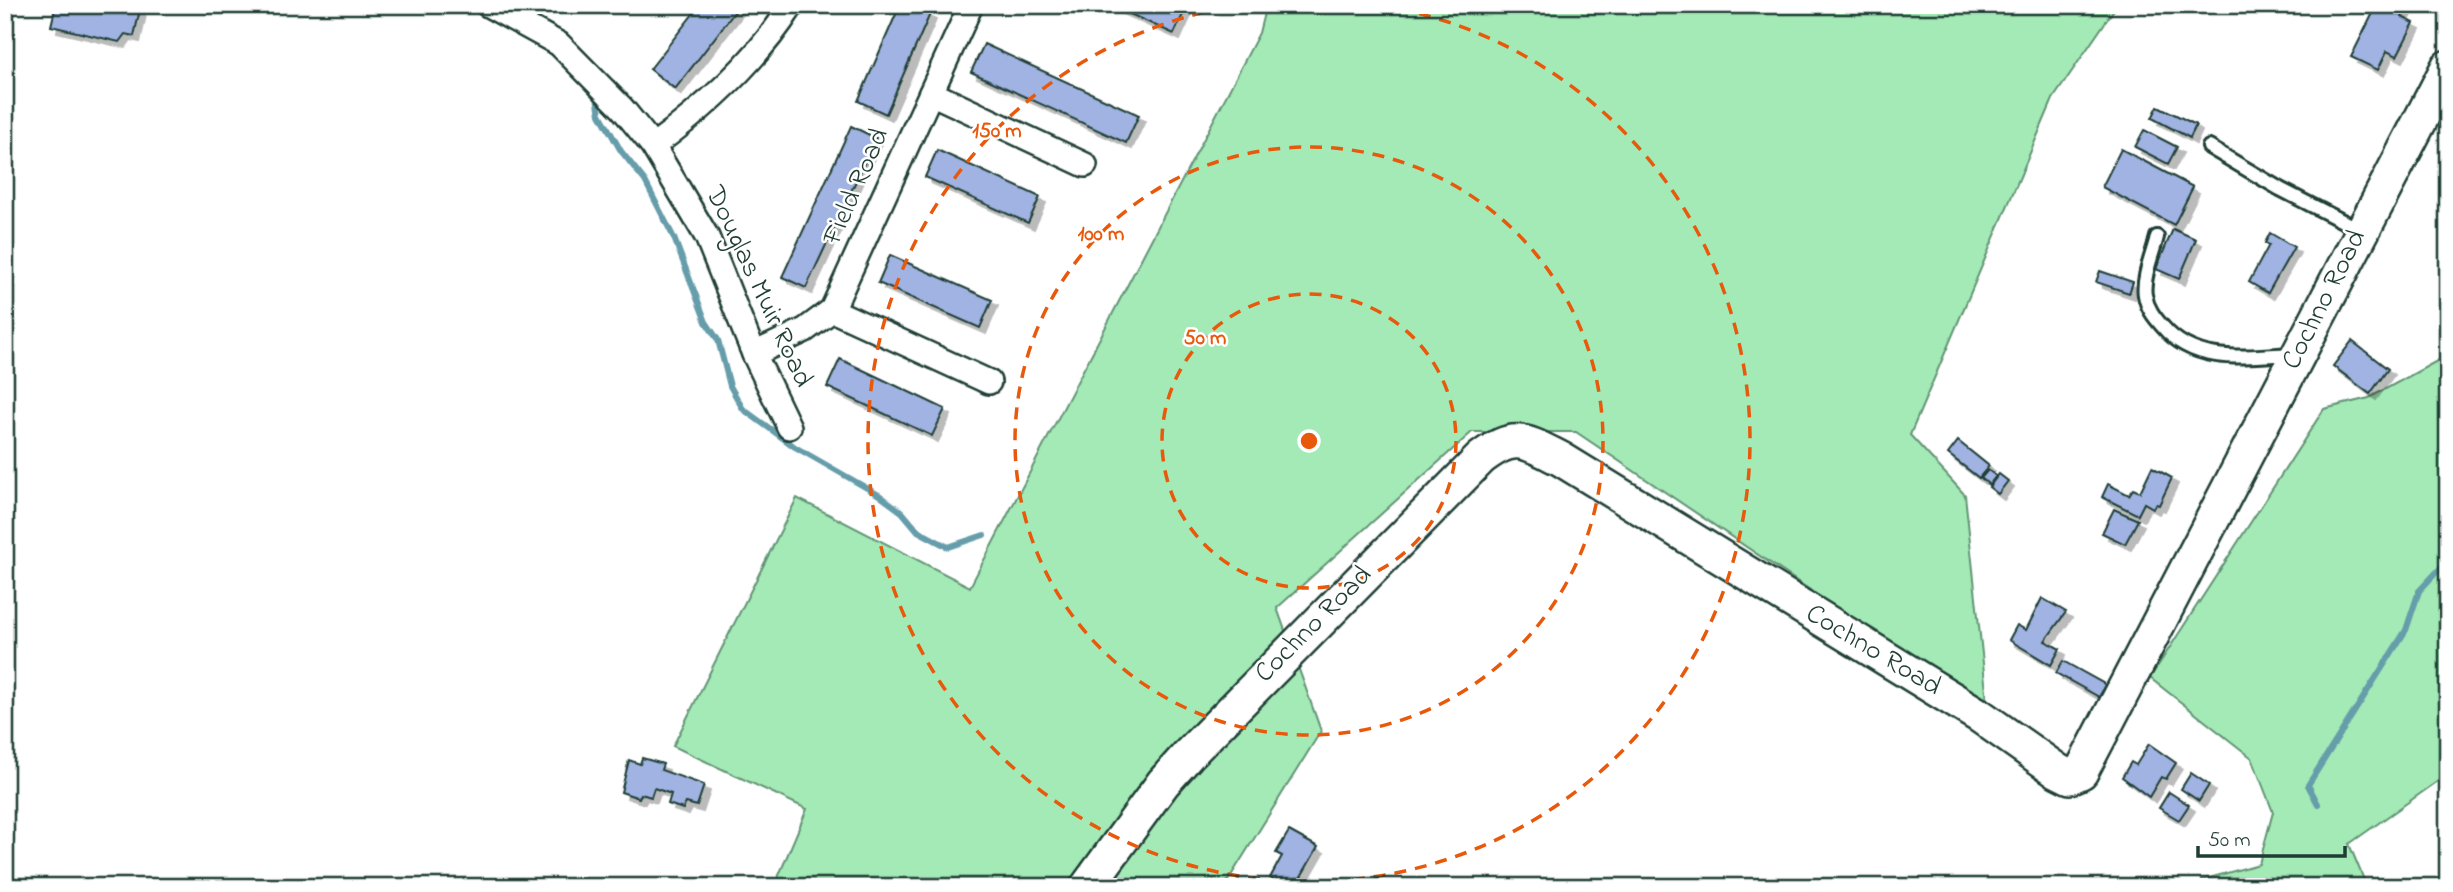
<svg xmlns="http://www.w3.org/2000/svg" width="2453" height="892" viewBox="0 0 2453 892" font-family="'Indie Flower',sans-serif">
  <defs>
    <filter id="shadow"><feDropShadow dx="6" dy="6" stdDeviation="0" flood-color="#0004"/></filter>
  </defs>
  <rect width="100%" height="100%" fill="#fff"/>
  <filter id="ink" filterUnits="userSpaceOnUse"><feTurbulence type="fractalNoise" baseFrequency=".0143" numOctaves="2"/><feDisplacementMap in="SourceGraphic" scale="14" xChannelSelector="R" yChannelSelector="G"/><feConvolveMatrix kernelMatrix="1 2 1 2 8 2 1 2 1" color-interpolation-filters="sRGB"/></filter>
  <g filter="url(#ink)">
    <!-- green -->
    <g fill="#a4eab6" stroke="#629475" stroke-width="2">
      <polygon points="1266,5 2117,5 2053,99 1910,435 1965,495 1988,710 1576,432 1472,432 1277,608 1321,731 1224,887 774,887 807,809 673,746 797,498 970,587 1259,33"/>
      <polygon points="2448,355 2448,774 2349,844 2367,887 2209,887 2202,880 2259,864 2273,812 2252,758 2150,678 2324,409 2369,398"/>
    </g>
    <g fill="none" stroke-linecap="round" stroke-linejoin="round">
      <!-- stream -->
      <g stroke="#669daa" stroke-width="6">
        <polyline points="597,97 600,114 621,151 645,181 674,238 706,322 718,340 730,386 743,409 795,447 879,495 902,512 918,531 948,547 984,535"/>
        <polyline points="2318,804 2308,785 2406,630 2419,591 2448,560"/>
      </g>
    </g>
    <!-- building -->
    <g fill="#a0b3e2" stroke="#1f3d34" stroke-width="2" filter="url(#shadow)">
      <polygon points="56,5 79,9 80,5 141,5 134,36 125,34 119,42 51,26"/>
      <polygon points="700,5 740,5 675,89 650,69"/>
      <polygon points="900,5 910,5 930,14 886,114 858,101"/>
      <polygon points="1110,5 1180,5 1186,8 1174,34"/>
      <polygon points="2377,5 2399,5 2406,9 2402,17 2414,23 2397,56 2387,51 2378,70 2351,57"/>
      <polygon points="984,44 1139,115 1126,143 971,72"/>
      <polygon points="2158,106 2196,125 2190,138 2152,118"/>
      <polygon points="851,126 876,138 806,288 782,277"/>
      <polygon points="2144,130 2177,147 2168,164 2135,147"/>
      <polygon points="2121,149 2193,187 2174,225 2102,187"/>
      <polygon points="937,150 1040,197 1028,223 925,177"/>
      <polygon points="2173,229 2196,239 2179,279 2156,269"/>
      <polygon points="2270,233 2294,247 2268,293 2249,282 2269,245 2265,243"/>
      <polygon points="890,255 992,300 980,328 878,283"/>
      <polygon points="2100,271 2133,282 2129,293 2096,282"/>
      <polygon points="2352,341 2388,369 2370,394 2333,366"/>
      <polygon points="840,359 945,409 932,436 827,387"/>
      <polygon points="1958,441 1989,466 1979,478 1948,454"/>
      <polygon points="2152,467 2172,478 2159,505 2156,504 2153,508 2144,503 2138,515 2102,497 2108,484 2129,495 2133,489 2140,492"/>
      <polygon points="1988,470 1996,476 1989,485 1981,478"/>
      <polygon points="1999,474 2008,481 1998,494 1989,487"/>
      <polygon points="2114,509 2138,520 2125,544 2102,533"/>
      <polygon points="2042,598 2066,612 2045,641 2060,649 2051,665 2009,640 2017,625 2026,630"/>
      <polygon points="2063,661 2106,685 2099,697 2056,673"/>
      <polygon points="2149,744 2176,763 2166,779 2161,777 2149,797 2122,777 2131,762 2136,765"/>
      <polygon points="642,758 663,764 661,770 704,785 697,806 686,803 683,809 668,804 671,794 654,788 651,797 641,794 639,798 621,792 629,760 640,764"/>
      <polygon points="2191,773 2209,785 2199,801 2181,789"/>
      <polygon points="2169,792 2189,805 2179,820 2159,808"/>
      <polygon points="1289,831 1318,847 1295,887 1285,887 1270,878 1282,856 1276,853"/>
    </g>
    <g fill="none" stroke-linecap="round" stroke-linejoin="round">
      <!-- lane casing -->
      <g stroke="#1f3d34" stroke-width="18">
        <g id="lane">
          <polyline points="2209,147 2280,189 2360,230"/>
          <path d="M2157 237C2153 253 2142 279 2145 295 2147 308 2154 317 2163 327 2196 366 2249 356 2294 354"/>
        </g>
      </g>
      <!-- street casing -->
      <g stroke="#1f3d34" stroke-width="28">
        <g id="street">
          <polyline points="488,5 559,44 622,108 653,146 707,237 754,354 789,427"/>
          <polyline points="931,93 1085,165"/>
          <path d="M653 146C706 107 757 61 792 5"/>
          <polyline points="832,310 989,382"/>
          <polyline points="754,354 805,330 832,310 971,5"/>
        </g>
      </g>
      <!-- secondary casing -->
      <g stroke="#1f3d34" stroke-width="38">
        <path id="secondary" d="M1087 887 1163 783 1188 755 1481 458C1515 432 1525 441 1561 459L1980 716 2058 771 2070 777 2081 772 2448 67"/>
      </g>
      <!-- lane -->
      <use href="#lane" stroke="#fff" stroke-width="12"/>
      <!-- street -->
      <use href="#street" stroke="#fff" stroke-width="23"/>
      <!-- secondary -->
      <use href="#secondary" stroke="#fff" stroke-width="33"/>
    </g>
  </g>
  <!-- distance rings -->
  <g fill="none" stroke="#e8590c" stroke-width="3.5" stroke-dasharray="12 9">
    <circle cx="1309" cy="441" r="147"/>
    <circle cx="1309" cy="441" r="294"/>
    <path d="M1378 5A441 441 0 1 1 1240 5"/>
  </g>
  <g text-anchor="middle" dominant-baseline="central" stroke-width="5" stroke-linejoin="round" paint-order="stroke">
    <!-- street labels -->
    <g font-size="28" fill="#1f3d34" stroke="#fff">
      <text transform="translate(857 187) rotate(-66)">Field Road</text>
      <text transform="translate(758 287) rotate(65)">Douglas Muir Road</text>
      <text transform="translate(2325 300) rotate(-63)">Cochno Road</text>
      <text transform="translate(1314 625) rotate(-45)">Cochno Road</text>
      <text transform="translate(1873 651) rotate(31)">Cochno Road</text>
    </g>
  </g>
  <circle cx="1309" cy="441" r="10" fill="#e8590c" stroke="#fff" stroke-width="3.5"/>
  <g font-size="21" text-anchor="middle" font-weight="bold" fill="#e8590c" stroke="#fff" stroke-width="5" stroke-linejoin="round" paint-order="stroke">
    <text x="997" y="137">150 m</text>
    <text x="1101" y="240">100 m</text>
    <text x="1205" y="344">50 m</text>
  </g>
  <!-- margin -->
  <rect width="2453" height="892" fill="none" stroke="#fff" stroke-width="28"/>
  <rect x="14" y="14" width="2425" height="864" fill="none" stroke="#1f3d34" stroke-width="2.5" filter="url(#ink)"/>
  <!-- scale -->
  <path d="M2198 846v10h147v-10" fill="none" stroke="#1f3d34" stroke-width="3.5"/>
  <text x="2208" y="846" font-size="21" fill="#1f3d34" stroke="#ffffff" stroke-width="5" paint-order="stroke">50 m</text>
</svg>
